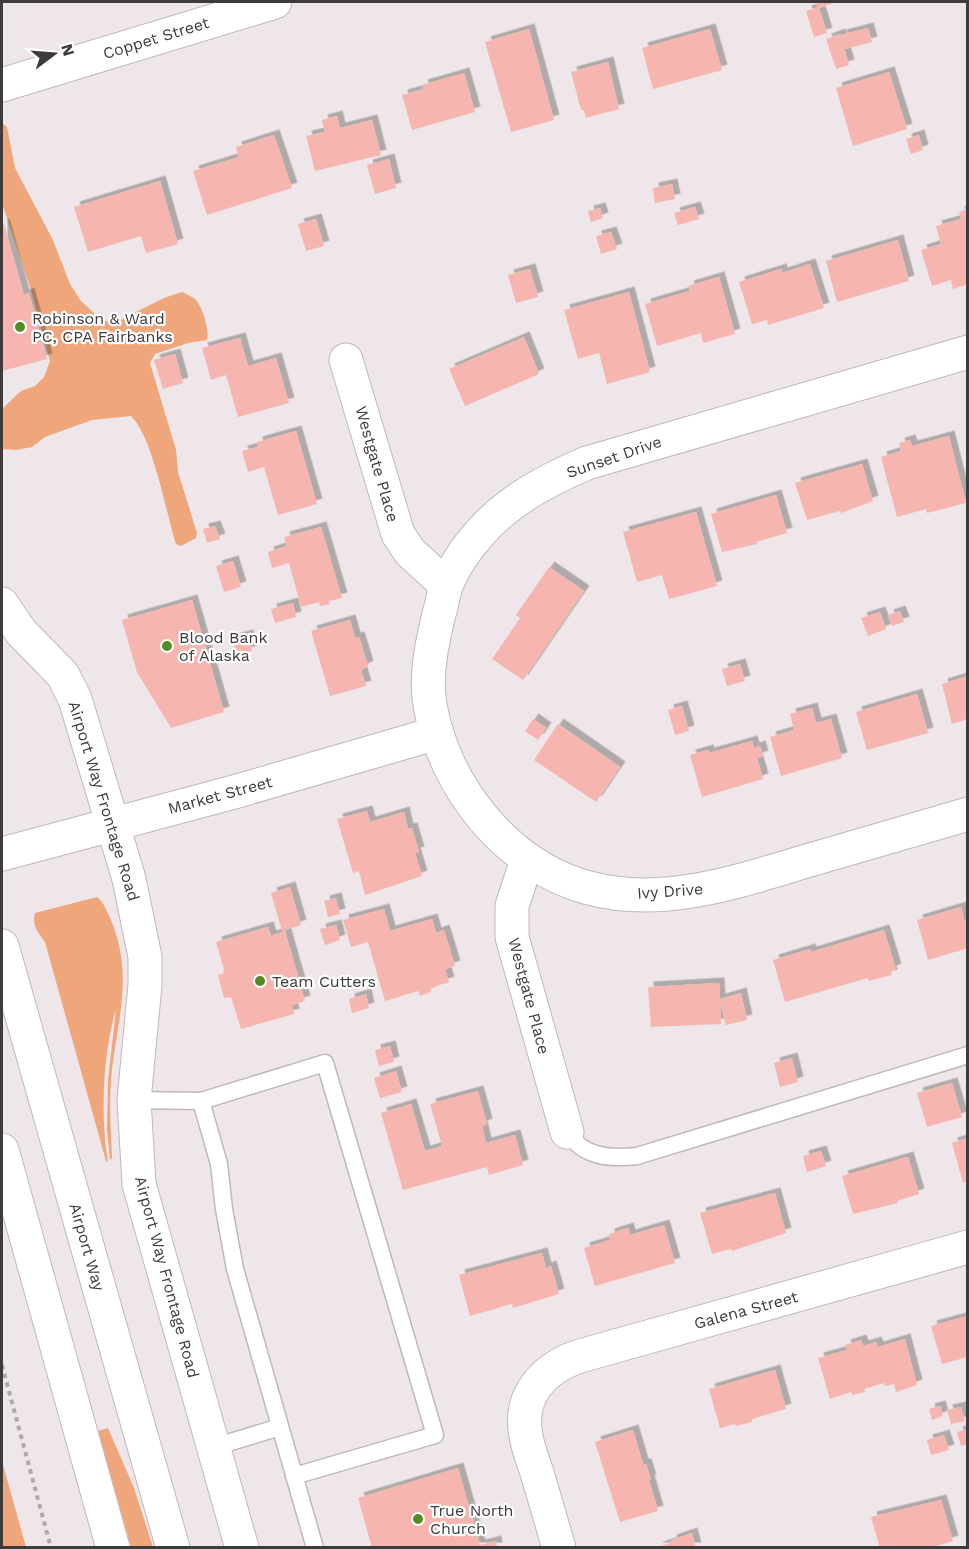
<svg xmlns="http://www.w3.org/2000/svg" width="969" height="1549" viewBox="0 0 969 1549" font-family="'Work Sans',sans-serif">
  <defs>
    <filter id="shadow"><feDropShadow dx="5.5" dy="-5.5" stdDeviation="0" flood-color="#0004"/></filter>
  </defs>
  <rect width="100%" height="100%" fill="#eee6e8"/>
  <!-- green -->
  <g fill="#eea67a">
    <path d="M2 123 7 127 15 168 53 240 70 284 81 301 95 314 108 322 118 321 164 298 182 292C186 294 191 296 195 299 202 305 210 331 207 340L188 343 155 354 150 363 176 450 178 472 197 533 196 538 181 546 176 544C166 513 153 437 131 416L92 420 45 437 32 447 16 450 2 449V409L21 391 35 386 44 377 50 361 31 290 2 203Z"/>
    <path d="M97 897C104 903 107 911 111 920 135 979 116 1020 111 1080 109 1106 111 1132 112 1158L110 1160 107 1130 108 1081 116 1009C103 1053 100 1116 108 1162L106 1161 45 942C38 932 32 926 35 913Z"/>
    <polygon points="108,1428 134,1488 153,1547 131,1547 98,1431"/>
    <polygon points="2,1461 26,1547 2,1547"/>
  </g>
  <!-- building -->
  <g fill="#f6b6af" filter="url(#shadow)">
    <polygon points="816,2 836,2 819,8 827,33 814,37 806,11 818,7"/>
    <polygon points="868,28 872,42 845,49 841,35"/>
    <polygon points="529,29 554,120 511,132 485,42"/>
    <polygon points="710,29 722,70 653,89 642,48"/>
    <polygon points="840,34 849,65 836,69 826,39"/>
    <polygon points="608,62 619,109 586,118 584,110 581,110 571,72"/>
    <polygon points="889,72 907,129 853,146 836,88"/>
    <polygon points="464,73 475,112 412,130 402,95 424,89 422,85"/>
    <polygon points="337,116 340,128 372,120 381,155 315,171 306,136 325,132 322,120"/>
    <polygon points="274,135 292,188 207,215 193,171 239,157 236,147"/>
    <polygon points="919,135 923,150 911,154 906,139"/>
    <polygon points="389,159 396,188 375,194 367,165"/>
    <polygon points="160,181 178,244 146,253 141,236 88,252 74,207"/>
    <polygon points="672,184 675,199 655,203 653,188"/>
    <polygon points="695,207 699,219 678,225 674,213"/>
    <polygon points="600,208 603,218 591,222 588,211"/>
    <polygon points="968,209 968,284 953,289 951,280 932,286 921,250 941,244 936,226 961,219 959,212"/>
    <polygon points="316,219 324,246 306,251 298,224"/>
    <polygon points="4,224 24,295 29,293 47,359 2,371 2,225"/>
    <polygon points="611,232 617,249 601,254 596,236"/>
    <polygon points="898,240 909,281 837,302 826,261"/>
    <polygon points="810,264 824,308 768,325 767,320 752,324 739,282 781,269 782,273"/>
    <polygon points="530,269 538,297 516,303 508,275"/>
    <polygon points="719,277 735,334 703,343 701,333 657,346 645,304 690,291 688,286"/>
    <polygon points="629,292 650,372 607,384 599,353 578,359 564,310"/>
    <polygon points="524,337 539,374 465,406 449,369"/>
    <polygon points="240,338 248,366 276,358 289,403 238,417 226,375 211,380 202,348"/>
    <polygon points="175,354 183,383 163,389 154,360"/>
    <polygon points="296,431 317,504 278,515 264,467 248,472 242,451 258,447 257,442"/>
    <polygon points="949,436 966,503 927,513 926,509 897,517 881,457 901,451 899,443 910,440 912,446"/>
    <polygon points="862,464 873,501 841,513 840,511 807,520 795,483"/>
    <polygon points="776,495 787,533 756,542 757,544 722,552 711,514"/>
    <polygon points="696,512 717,586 669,599 662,575 637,582 623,532"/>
    <polygon points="215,526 220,539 207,543 203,529"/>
    <polygon points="321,527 342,598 329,601 330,604 320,606 319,602 301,607 289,563 272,568 268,552 287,546 284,537"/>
    <polygon points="233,561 241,587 224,592 216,566"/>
    <polygon points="549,567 584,591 523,680 492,659 520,618 516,615"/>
    <polygon points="192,600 224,712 171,728 137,672 122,620"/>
    <polygon points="293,603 296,617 275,623 271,609"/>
    <polygon points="900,611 904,622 892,626 888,615"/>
    <polygon points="880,612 886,629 868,636 861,618"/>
    <polygon points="350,620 355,638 359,637 368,666 361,670 366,686 330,696 311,631"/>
    <polygon points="248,635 252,651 237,655 232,639"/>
    <polygon points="740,664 745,681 727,686 722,669"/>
    <polygon points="968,676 968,719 952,724 942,684"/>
    <polygon points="917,694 928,733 867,750 856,712"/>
    <polygon points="682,706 689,731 675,735 668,710"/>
    <polygon points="812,708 816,723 831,719 842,758 781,776 770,737 794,730 790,714"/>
    <polygon points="533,719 546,728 538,740 525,731"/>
    <polygon points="558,724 620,767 596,802 534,760"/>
    <polygon points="752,741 754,748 760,746 763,756 757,758 763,779 702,797 690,755 708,750 709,753"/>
    <polygon points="367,811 370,822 404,812 408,829 412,828 419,852 415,853 422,876 365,895 359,871 353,873 337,819"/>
    <polygon points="290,887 301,925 282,931 271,893"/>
    <polygon points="336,898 340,914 328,917 324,901"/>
    <polygon points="961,907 964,920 968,920 968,948 928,960 917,920"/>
    <polygon points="384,909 390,931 432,919 436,933 444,930 455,966 445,969 449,982 430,988 431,992 420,996 418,991 385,1001 368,942 351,947 343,920"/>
    <polygon points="336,925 340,940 325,945 320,929"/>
    <polygon points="268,927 271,936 285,931 305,1001 292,1005 294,1014 241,1029 231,997 224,998 218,975 225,973 216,942"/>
    <polygon points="884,930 896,969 891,971 892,975 869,981 868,978 785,1002 773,960 810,949 811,952"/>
    <polygon points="719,983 720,999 741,993 747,1020 726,1025 720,1003 721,1024 651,1027 648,987"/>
    <polygon points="366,994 369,1008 352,1013 349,999"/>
    <polygon points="390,1046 394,1062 379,1066 375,1050"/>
    <polygon points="792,1058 798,1082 780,1087 774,1063"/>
    <polygon points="396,1071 402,1092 380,1098 374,1078"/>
    <polygon points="952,1083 962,1117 927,1127 917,1093"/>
    <polygon points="478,1091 487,1124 482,1126 486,1143 515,1135 523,1165 489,1175 487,1167 403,1190 381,1113 411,1104 425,1151 442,1146 430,1104"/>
    <polygon points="968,1138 968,1181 963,1183 952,1143"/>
    <polygon points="821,1151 826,1166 807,1172 803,1156"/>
    <polygon points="908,1157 919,1194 897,1201 898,1203 853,1214 842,1176"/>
    <polygon points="775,1193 786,1233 732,1251 731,1249 712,1254 700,1213"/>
    <polygon points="664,1225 675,1263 595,1286 584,1248 610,1240 609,1234 628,1228 630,1235"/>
    <polygon points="542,1253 546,1268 551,1266 559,1294 513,1308 512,1304 470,1316 459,1275"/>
    <polygon points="968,1316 968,1357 942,1364 931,1326"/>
    <polygon points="905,1339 917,1385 896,1392 894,1384 885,1386 884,1383 864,1389 865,1392 852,1395 851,1392 830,1399 818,1358 847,1350 845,1345 861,1340 863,1346 876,1342 878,1347"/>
    <polygon points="775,1370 786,1409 752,1419 752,1422 736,1426 735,1424 720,1428 709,1389"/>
    <polygon points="940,1406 943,1416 932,1420 929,1409"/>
    <polygon points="961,1407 965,1421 951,1424 947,1410"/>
    <polygon points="968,1429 968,1444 961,1446 957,1432"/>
    <polygon points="633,1430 643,1464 646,1464 651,1480 649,1480 658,1511 620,1522 595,1442"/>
    <polygon points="944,1435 949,1450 931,1455 927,1440"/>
    <polygon points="458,1468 480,1545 496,1541 497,1548 372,1548 358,1498"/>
    <polygon points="941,1500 953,1541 930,1548 880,1548 871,1517"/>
    <polygon points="692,1533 696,1548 656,1548 672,1542 671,1540"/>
  </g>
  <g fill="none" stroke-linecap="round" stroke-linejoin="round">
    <!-- lane casing -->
    <g stroke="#bfb8ba" stroke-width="19">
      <g id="lane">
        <polyline points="134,1100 201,1101 325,1063 435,1435 294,1476"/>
        <polyline points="201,1101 219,1164 224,1209 235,1269 315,1548"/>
        <path d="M567 1132C583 1157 609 1159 637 1156L968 1055"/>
        <polyline points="214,1447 280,1427"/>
      </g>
    </g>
    <!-- street casing -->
    <g stroke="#bfb8ba" stroke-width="35">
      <g id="street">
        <polyline points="2,85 275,2"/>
        <path d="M968 352 587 463C547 480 509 500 480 533 467 547 453 568 446 586 443 595 442 605 439 614 432 643 425 674 430 705 444 787 507 866 589 888 664 908 739 881 810 860 863 845 915 829 968 814"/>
        <polyline points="346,360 398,534 410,552 446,585"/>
        <polyline points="2,604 21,632 63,675 75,699 129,879 145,957 145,985 134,1100 139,1184 242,1548"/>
        <polyline points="2,854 234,792 437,733"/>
        <polyline points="527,860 512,906 512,937 567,1132"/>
        <path d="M559 1548C552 1524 545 1500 538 1476 534 1463 528 1449 526 1436 518 1395 544 1368 580 1356L968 1247"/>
      </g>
    </g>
    <!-- primary casing -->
    <g stroke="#bfb8ba" stroke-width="35">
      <g id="primary">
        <polyline points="2,946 173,1548"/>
        <polyline points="2,1150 113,1548"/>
      </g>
    </g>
    <!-- path -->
    <polyline stroke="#aea8aa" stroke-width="4" stroke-dasharray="4.5 4.5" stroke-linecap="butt" points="2,1365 51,1548"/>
    <!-- lane -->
    <use href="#lane" stroke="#fff" stroke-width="16"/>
    <!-- street -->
    <use href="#street" stroke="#fff" stroke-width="33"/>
    <!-- primary -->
    <use href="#primary" stroke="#fff" stroke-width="33"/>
  </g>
  <!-- markers -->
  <g fill="#568a22" stroke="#fff" stroke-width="2">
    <circle cx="20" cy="327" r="6"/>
    <circle cx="167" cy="646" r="6"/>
    <circle cx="260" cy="981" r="6"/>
    <circle cx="418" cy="1519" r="6"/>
  </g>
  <g text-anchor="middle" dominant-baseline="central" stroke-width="4.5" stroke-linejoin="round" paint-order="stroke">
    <!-- street labels -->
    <g font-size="16" fill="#3f3b3c" stroke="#fff">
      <text transform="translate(156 38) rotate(-17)">Coppet Street</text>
      <text transform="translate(614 457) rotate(-19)">Sunset Drive</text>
      <text transform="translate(377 464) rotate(74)">Westgate Place</text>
      <text transform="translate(220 795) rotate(-15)">Market Street</text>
      <text transform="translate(104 801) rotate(73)">Airport Way Frontage Road</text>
      <text transform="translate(670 891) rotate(-4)">Ivy Drive</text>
      <text transform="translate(529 996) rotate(75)">Westgate Place</text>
      <text transform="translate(87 1247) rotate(74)">Airport Way</text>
      <text transform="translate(167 1277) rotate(75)">Airport Way Frontage Road</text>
      <text transform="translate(746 1310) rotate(-15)">Galena Street</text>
    </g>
    <!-- poi labels -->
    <g font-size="16" fill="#3f3b3c" stroke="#fff" text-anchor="start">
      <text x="32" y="318">Robinson &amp; Ward<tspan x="32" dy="18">PC, CPA Fairbanks</tspan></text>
      <text x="179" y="637">Blood Bank<tspan x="179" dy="18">of Alaska</tspan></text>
      <text x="272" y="981">Team Cutters</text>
      <text x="430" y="1510">True North<tspan x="430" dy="18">Church</tspan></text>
    </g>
  </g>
  <!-- border -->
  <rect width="969" height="1549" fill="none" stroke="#3f3b3c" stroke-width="6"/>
  <!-- north arrow -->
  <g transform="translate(54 54) rotate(74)" stroke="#ffffff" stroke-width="4.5" paint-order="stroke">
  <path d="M0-4.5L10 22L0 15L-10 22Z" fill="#3f3b3c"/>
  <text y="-9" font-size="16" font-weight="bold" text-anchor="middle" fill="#3f3b3c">N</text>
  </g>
</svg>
